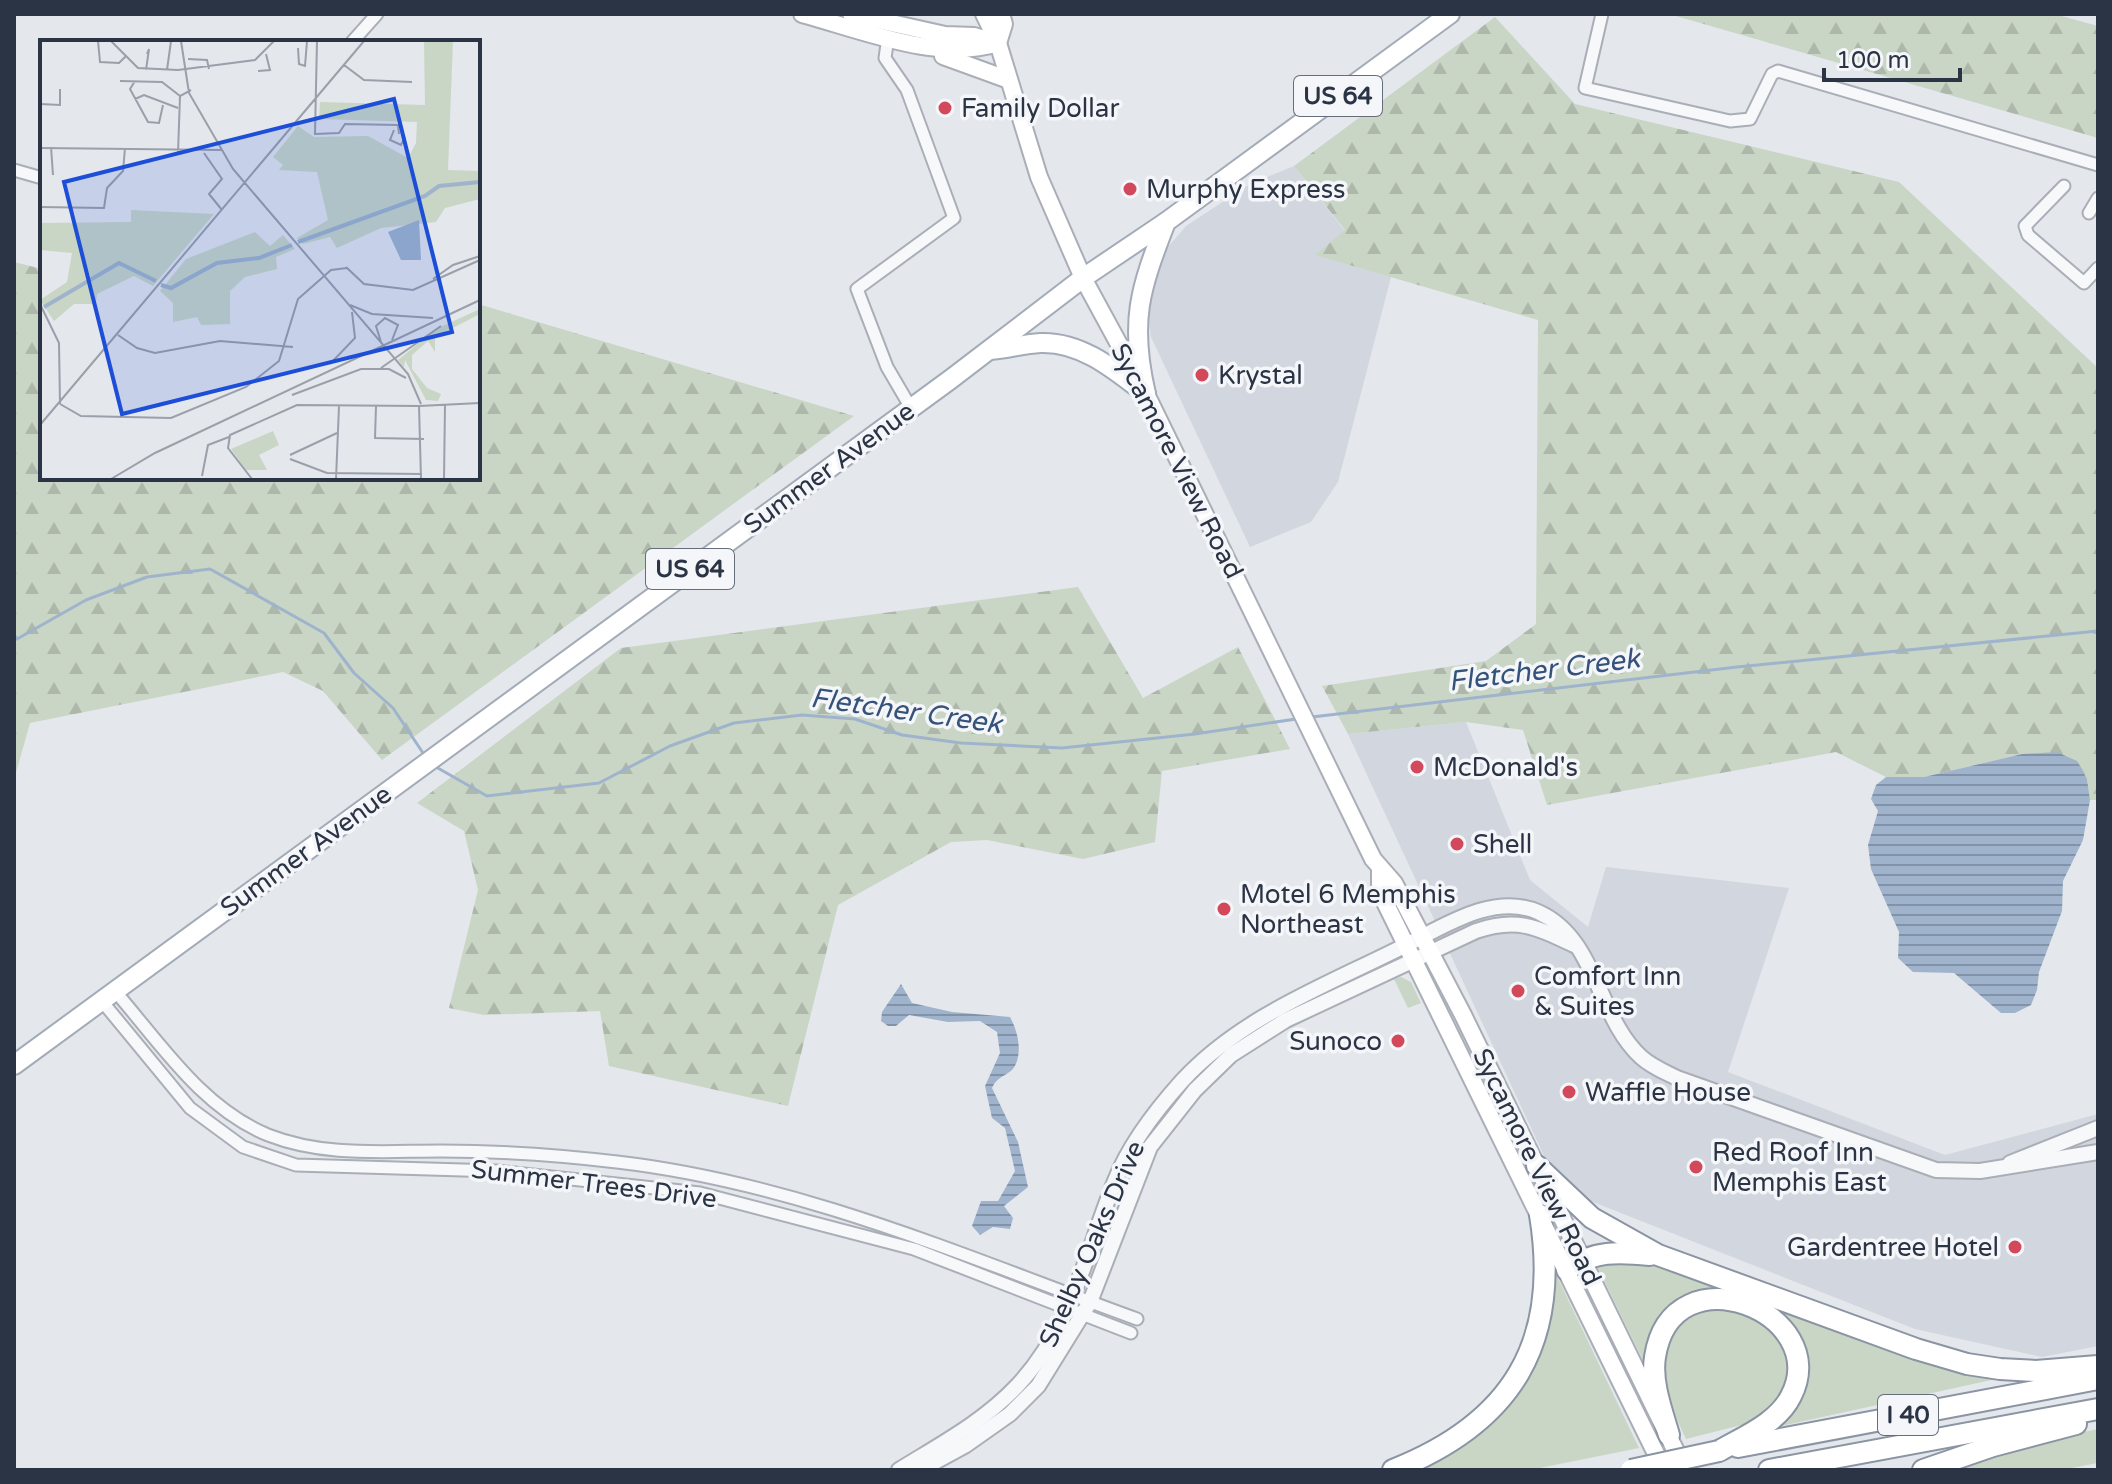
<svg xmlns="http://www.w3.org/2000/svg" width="2112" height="1484" viewBox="0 0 2112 1484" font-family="'Varela Round',sans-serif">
  <defs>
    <pattern id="forest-firs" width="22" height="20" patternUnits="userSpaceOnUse" patternTransform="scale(2)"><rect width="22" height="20" fill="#c9d6c5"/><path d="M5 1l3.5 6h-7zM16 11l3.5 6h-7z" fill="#adb8ab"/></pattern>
    <pattern id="water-rules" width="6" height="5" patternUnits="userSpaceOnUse" patternTransform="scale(2)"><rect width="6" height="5" fill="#9fb4cc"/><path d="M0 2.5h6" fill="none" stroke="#8293a7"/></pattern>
  </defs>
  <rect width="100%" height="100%" fill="#e4e7ec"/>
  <!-- built -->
  <g fill="#d2d6de">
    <polygon points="1294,166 1345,231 1316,255 1391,277 1338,482 1311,522 1250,547 1151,337 1147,310 1151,279 1162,254 1186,226 1250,184"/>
    <polygon points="1466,722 1530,880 1588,927 1606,867 1789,888 1728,1072 1945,1155 2098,1114 2098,1346 2042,1357 1915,1329 1588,1200 1546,1160 1348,734"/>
  </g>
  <!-- green -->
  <g fill="#c9d6c5">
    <polygon points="1401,977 1411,982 1421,1003 1408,1008 1394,979"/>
    <polygon points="1658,1260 2005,1377 1772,1428 1797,1335 1705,1292 1649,1361 1643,1360 1596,1264"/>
    <polygon points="1552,1266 1639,1448 1530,1470 1415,1470 1498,1413"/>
    <path d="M1718 1303 1759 1314 1787 1345 1790 1385 1761 1420 1686 1439C1670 1405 1645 1351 1678 1321 1687 1312 1706 1308 1718 1303Z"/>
    <polygon points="2098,1429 2098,1463 2061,1470 1938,1470 2020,1445"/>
  </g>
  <!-- forest -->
  <g fill="url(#forest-firs)">
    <polygon points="1669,14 2054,14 2098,26 2098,138"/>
    <polygon points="1495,17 1575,104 1899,182 2098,368 2098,800 2090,800 2087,779 2022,754 1924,777 1886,777 1836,752 1547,805 1523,730 1466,722 1348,734 1322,686 1486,661 1536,624 1538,320 1315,255 1345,230 1294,166"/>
    <polygon points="14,262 42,269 42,478 478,478 478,304 854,416 382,760 323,691 283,672 30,723 14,780"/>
    <polygon points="1078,587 1143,698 1238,647 1290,749 1162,771 1155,842 1083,859 987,840 951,842 838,905 788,1106 609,1066 600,1011 484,1015 449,1008 478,890 464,831 417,803 621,648"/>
  </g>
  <!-- water -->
  <g fill="url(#water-rules)">
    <polygon points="2057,752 2077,761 2087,779 2090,800 2083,840 2063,881 2062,911 2039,972 2037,990 2031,1005 2015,1013 2001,1013 1954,973 1913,972 1898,958 1899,932 1871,869 1868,845 1878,811 1871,799 1876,785 1886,777 1924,777 2022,754"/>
    <path d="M901 984 912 1003 952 1012 1010 1017C1018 1031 1024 1056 1012 1070 1004 1077 997 1077 992 1088L1018 1142 1028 1187 1004 1206 1013 1218 1010 1229 993 1227 980 1235 972 1226 981 1201H998L1015 1171 1005 1128 992 1118 985 1086 1000 1053 997 1032 980 1021 948 1022 909 1015 896 1026H888L881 1021 882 1012Z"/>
  </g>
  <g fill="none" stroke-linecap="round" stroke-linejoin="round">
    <!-- stream -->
    <g stroke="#9fb4cc" stroke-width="3">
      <polyline points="14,635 17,639 86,600 147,577 210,569 324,633 354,673 393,708 425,756"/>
      <polyline points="1312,717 1737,667 2098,631"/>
      <polyline points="436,767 487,796 599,783 670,746 734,723 802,715 855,719 902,735 961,743 1062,748 1195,734 1296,719"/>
    </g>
    <!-- minor casing -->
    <g stroke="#a9aeb7" stroke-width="15">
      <g id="minor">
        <polyline points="1602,14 1585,88 1730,121 1750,119 1772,74 1778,71 2098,165"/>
        <polyline points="888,37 885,58 907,90 954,218 857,289 887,367 911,408"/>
        <polyline points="352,42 377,14"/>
        <polyline points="14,170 42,178"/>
        <polyline points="2064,186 2025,226 2028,235 2084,283 2098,268"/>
        <polyline points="2089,213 2098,198"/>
        <path d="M115 991C160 1043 202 1108 268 1135 324 1157 383 1151 441 1151 499 1151 559 1155 617 1162 799 1183 966 1257 1137 1319"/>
        <polyline points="101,1000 190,1108 243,1147 296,1165 496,1171 700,1193 914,1249 1131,1333"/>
      </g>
    </g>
    <!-- tertiary casing -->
    <g stroke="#a9aeb7" stroke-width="18">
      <g id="tertiary">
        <polyline points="2010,1163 2098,1128"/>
        <path d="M899 1470C941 1444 983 1422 1017 1386 1072 1328 1086 1252 1115 1181 1129 1145 1156 1110 1182 1081 1243 1015 1330 984 1408 944 1446 925 1494 893 1538 912 1597 938 1597 1017 1641 1057 1652 1067 1665 1072 1677 1078L1936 1170 1980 1171 2098 1152"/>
        <path d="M920 1470 966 1445 1010 1414 1038 1386 1090 1302 1150 1147 1195 1090 1231 1055 1286 1020 1476 931C1517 917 1536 927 1574 945"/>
      </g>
    </g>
    <!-- secondary casing -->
    <g stroke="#a9aeb7" stroke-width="20">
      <g id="secondary">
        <path d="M802 14C862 30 937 62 998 43"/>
        <polyline points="851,14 945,35 974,36 998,43"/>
        <polyline points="984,14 998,43 1039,177 1083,278 1146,394 1373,859 1394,883 1463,1015 1685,1470"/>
        <polyline points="998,43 1004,24 1001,14"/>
        <polyline points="943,56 1009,80"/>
        <polyline points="1380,870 1380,892 1664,1470"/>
      </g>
    </g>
    <!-- primary casing -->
    <g stroke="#a3abb8" stroke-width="22">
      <g id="primary">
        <path d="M990 350C1007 349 1023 344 1040 343 1081 341 1115 370 1146 394"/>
        <path d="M1146 394C1129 321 1140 289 1166 222"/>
        <polyline points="14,1065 951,379 1083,278 1166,222 1450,14"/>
      </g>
    </g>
    <!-- motorway casing -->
    <g stroke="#8b94a3" stroke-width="24">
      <g id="motorway">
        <polyline points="1537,1166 1592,1218 1658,1255 1916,1349 1967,1364 2000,1369 2036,1371 2098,1366"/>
        <path d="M1567 1270C1592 1250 1620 1252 1650 1255"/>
        <path d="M1669 1435C1662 1411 1651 1382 1655 1357 1672 1247 1834 1313 1791 1396 1778 1423 1743 1437 1719 1451"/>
        <polyline points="1738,1447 2098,1379"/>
        <path d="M1393 1470C1512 1423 1561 1343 1540 1215"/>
        <polyline points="1769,1470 2098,1409"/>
        <polyline points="1923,1470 1993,1446 2076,1424"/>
      </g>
    </g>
    <!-- minor -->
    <use href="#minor" stroke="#f7f8fa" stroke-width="11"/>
    <!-- tertiary -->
    <use href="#tertiary" stroke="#f7f8fa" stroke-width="14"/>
    <!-- secondary -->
    <use href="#secondary" stroke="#fff" stroke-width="16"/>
    <!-- primary -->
    <use href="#primary" stroke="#fff" stroke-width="18"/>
    <!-- motorway -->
    <use href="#motorway" stroke="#fff" stroke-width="20"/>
    <!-- motorway-bridge casing -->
    <g stroke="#8b94a3" stroke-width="24" stroke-linecap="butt">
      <polyline id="motorway-bridge" points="1631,1470 1719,1451"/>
    </g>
    <!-- motorway-bridge -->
    <use href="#motorway-bridge" stroke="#fff" stroke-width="20"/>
  </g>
  <!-- markers -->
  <g fill="#d1495b" stroke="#f4f6f9" stroke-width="3">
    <circle cx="945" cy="108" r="8"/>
    <circle cx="1130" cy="189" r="8"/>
    <circle cx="1202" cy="375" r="8"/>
    <circle cx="1417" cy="767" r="8"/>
    <circle cx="1457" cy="844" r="8"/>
    <circle cx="1224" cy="909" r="8"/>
    <circle cx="1518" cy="991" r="8"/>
    <circle cx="1398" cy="1041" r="8"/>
    <circle cx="1569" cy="1092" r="8"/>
    <circle cx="1696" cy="1167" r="8"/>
    <circle cx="2015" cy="1247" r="8"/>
  </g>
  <g text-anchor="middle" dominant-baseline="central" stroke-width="7" stroke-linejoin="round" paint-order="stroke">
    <!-- shield labels -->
    <g fill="#f4f6f9" stroke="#676e7b" stroke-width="2">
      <rect x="1294" y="76" width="88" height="40" rx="6"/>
      <rect x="646" y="549" width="88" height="40" rx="6"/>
      <rect x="1878" y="1395" width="60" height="40" rx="6"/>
    </g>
    <g font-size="24" font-weight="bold" fill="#2b3445">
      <text x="1338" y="96">US 64</text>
      <text x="690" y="569">US 64</text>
      <text x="1908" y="1415">I 40</text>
    </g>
    <!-- poi labels -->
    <g font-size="26" fill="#2b3445" stroke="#f4f6f9" text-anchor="start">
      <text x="961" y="108">Family Dollar</text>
      <text x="1146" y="189">Murphy Express</text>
      <text x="1218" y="375">Krystal</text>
      <text x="1433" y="767">McDonald's</text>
      <text x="1473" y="844">Shell</text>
      <text x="1240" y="894">Motel 6 Memphis<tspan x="1240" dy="30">Northeast</tspan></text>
      <text x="1534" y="976">Comfort Inn<tspan x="1534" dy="30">&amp; Suites</tspan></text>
      <text x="1382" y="1041" text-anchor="end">Sunoco</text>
      <text x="1585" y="1092">Waffle House</text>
      <text x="1712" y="1152">Red Roof Inn<tspan x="1712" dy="30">Memphis East</tspan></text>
      <text x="1999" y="1247" text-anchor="end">Gardentree Hotel</text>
    </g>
    <!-- street labels -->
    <g font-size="26" fill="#2b3445" stroke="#f4f6f9">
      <text transform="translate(1177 461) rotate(63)">Sycamore View Road</text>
      <text transform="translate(829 468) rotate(-36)">Summer Avenue</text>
      <text transform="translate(306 851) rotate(-36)">Summer Avenue</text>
      <text transform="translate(1537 1167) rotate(64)">Sycamore View Road</text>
      <text transform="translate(594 1184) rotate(7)">Summer Trees Drive</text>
      <text transform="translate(1092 1244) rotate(-66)">Shelby Oaks Drive</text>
    </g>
    <!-- water labels -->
    <g font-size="28" font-style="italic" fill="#34527a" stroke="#f4f6f9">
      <text transform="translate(1544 670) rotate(-7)">Fletcher Creek</text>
      <text transform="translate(906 711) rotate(8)">Fletcher Creek</text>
    </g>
  </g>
  <!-- overview -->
  <g transform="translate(40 40)">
    <rect width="440" height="440" fill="#e4e7ec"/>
    <path d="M440 269V274L395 297V312L388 301 372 315V329L387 348 401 354 398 361 386 360 365 320 364 327 358 320 396 289ZM233 391 239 405 219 415 227 430H206L191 409Z" fill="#c9d6c5"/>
    <path d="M384 1H413L408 130 440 131V159L405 168 396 182 341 188 297 208 290 197 263 204 257 198 288 180 277 132 239 130 243 125 233 117 258 86 274 97 328 96 368 118 376 103 377 82 279 79 280 62 385 65ZM91 170 174 174 113 246 94 236 57 254 56 264H34L14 281 0 260 27 242 32 213 0 210V183L91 182ZM215 192 230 206 243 195 255 209 236 217 237 229 205 237 190 251V284L161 285 157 277 133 282V263L120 251 146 219Z" fill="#c9d6c5"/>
    <path d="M379 180 381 220H361L348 192Z" fill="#9fb4cc"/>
    <path fill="none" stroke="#9fb4cc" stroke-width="4" d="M258 202 385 156 399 146 440 142M121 245 131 248 177 223 219 218 252 205M4 267 79 223 116 241"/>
    <path fill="none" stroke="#9a9fa9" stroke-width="2" d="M58 1 60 22 79 23 86 16M71 1 98 28 138 30 215 20 234 1M141 1 149 53 193 129 368 334 381 364M277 1 275 94 299 93 305 84 358 85 359 94M258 8 259 24 265 26 267 1M148 19 167 20 169 29M304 25 324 40 372 42M106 30 109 9 107 14M127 30 131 1M218 31 230 30 226 14M80 41 122 42 140 56M95 41 90 49 108 82 119 83 123 65M95 59 104 55 138 68M0 64 20 65V49M354 90 350 100 361 105 365 97M11 107 13 135M0 108 182 110M138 113 140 56 151 50M164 113 182 139 169 154 182 170M0 167 64 168 67 148 83 131 85 108M306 227 324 244 373 250 440 220M393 239 413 225 440 216M0 264 19 303 20 364M310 265 332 274 393 278M78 295 97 308 115 313 180 301 253 307M341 302 336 286 345 278 358 285 352 300M290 324 315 298 312 272M341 328 401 286M252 355 321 329H349L366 338M20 364 41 376 131 378 206 347 239 321 258 259 291 230 307 228M336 366 335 398 384 399M379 366 440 363M0 385 324 1M250 415 297 393M250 419 287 433 382 434M162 436 168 405 189 397M71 439 115 413 440 260M212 439 188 408 190 395 257 365 379 366 381 439M296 439 299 366M404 439 405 365"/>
    <path fill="#1d4ed8" fill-opacity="0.15" stroke="#1d4ed8" stroke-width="4" d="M354 59 412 292 82 374 24 142Z"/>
    <rect width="440" height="440" fill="none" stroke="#2b3445" stroke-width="4"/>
  </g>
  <!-- border -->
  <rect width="2112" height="1484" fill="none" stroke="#2b3445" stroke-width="32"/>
  <!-- scale -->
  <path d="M1824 68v12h136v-12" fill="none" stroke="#2b3445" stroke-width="4"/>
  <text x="1836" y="68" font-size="24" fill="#2b3445" stroke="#f4f6f9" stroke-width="6" paint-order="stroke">100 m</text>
</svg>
